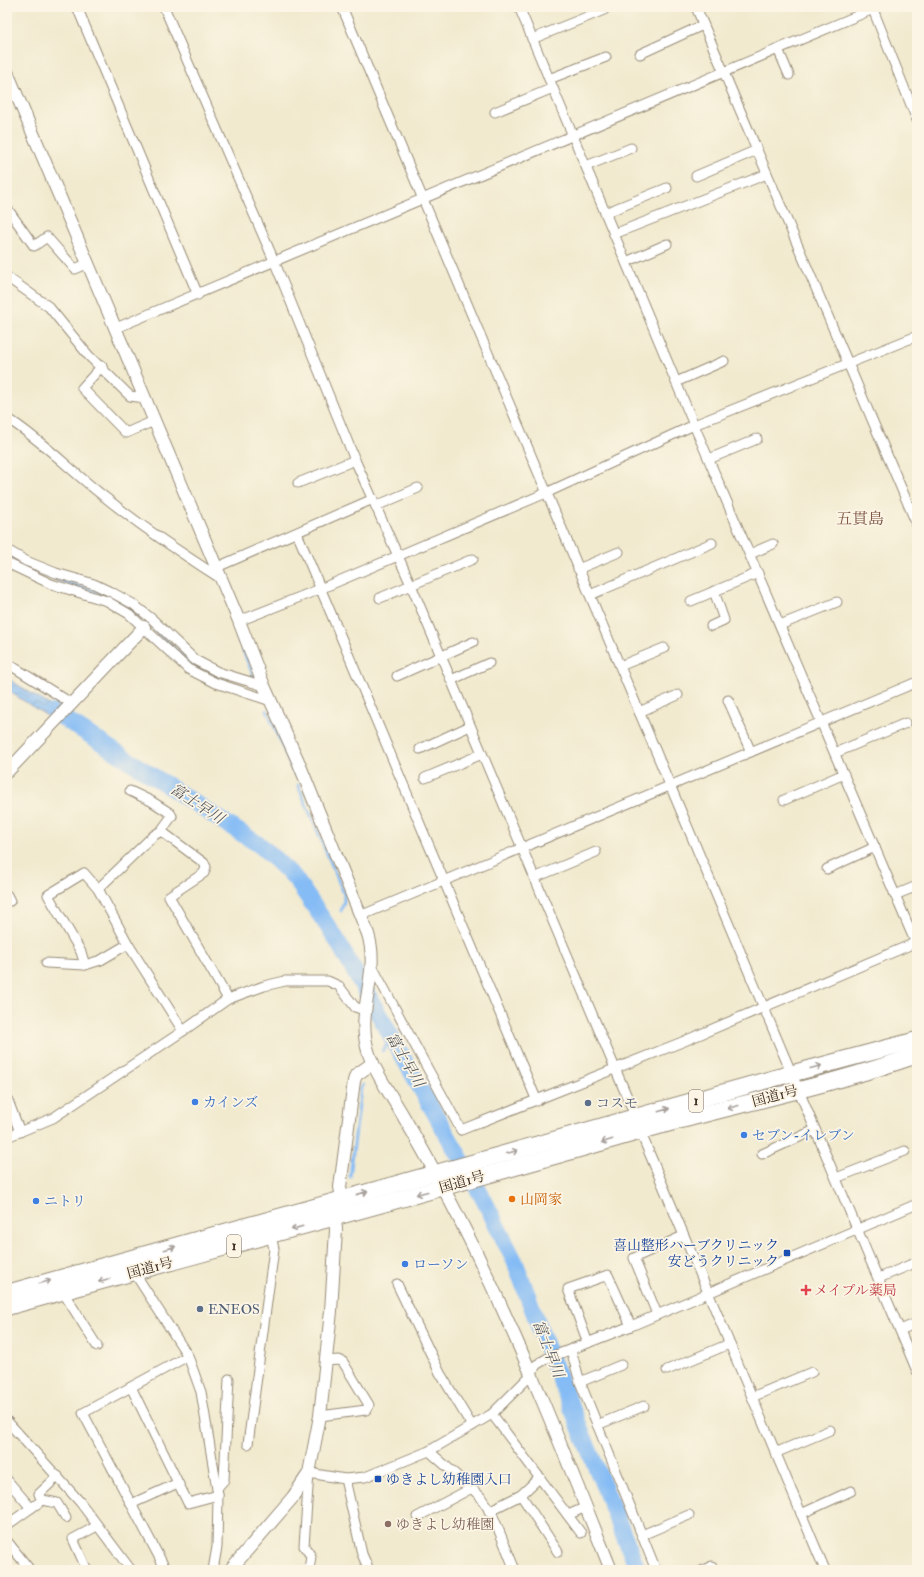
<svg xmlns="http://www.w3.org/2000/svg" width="924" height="1577" viewBox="0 0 924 1577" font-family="'IM FELL Double Pica','Noto Serif JP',serif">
  <defs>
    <pattern id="water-waves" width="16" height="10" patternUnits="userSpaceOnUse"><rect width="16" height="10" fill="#85bcf5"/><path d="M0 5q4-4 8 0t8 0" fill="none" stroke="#6e99c6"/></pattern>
  </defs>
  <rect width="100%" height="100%" fill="#fcf5e5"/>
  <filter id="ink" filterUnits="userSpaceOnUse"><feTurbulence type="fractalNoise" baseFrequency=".025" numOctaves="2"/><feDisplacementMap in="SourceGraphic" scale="8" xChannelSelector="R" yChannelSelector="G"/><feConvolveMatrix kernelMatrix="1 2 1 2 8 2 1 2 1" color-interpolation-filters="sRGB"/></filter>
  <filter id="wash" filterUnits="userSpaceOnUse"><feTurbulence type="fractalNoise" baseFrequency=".012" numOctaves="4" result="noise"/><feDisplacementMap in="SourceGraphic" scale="16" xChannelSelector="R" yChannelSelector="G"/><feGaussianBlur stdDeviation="0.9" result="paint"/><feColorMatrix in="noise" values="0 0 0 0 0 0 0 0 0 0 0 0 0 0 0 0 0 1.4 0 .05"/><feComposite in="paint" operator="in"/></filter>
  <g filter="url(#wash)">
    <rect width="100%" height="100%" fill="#f1eacf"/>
    <!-- water -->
    <polygon fill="url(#water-waves)" stroke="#60738a" points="7,678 76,722 69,730 7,690"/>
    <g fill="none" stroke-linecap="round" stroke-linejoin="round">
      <!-- stream -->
      <g stroke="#85bcf5" stroke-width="3">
        <polyline points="7,556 49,577 107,595 142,618"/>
        <path d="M153 628C175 650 195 670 224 681"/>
        <polyline points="238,638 255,680"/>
        <polyline points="267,710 293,772"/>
        <polyline points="298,785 344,894 344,901 341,911"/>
        <polyline points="383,1051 391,1037"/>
        <polyline points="350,1177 361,1088 363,1085"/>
      </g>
      <!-- river -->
      <polyline stroke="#85bcf5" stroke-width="17" points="54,712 261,846 294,877 335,937 484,1200 515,1262 546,1345 638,1570"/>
    </g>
  </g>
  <g filter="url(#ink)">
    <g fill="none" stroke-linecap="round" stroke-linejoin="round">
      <!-- street casing -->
      <g stroke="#968a76" stroke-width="11">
        <g id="street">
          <polyline points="77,7 198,295"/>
          <polyline points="164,7 275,263 355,460 411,585 636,1118"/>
          <polyline points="342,7 917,1371"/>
          <polyline points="519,7 694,425 917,946"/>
          <polyline points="696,7 917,525"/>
          <polyline points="872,7 917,120"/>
          <polyline points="532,39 604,10"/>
          <polyline points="778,49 789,75"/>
          <polyline points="640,54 703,25"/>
          <polyline points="549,79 606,57"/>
          <polyline points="495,112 553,88"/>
          <polyline points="586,166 631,148"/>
          <polyline points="696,176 757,150"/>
          <polyline points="9,211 34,246 47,237 75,269 89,263"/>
          <polyline points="605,213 667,188"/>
          <polyline points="614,234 767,174"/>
          <polyline points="626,262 667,244"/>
          <polyline points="7,277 49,307 89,356 130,396 145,398"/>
          <polyline points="116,328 878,7"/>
          <polyline points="102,366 82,388 126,433 154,421"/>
          <polyline points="676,382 724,361"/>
          <path d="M7 418C43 441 72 472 106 498 142 527 181 553 220 578"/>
          <polyline points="709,459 757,439"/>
          <polyline points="298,483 355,460"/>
          <polyline points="376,506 418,488"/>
          <polyline points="297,533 537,1101"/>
          <polyline points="7,550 26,561 56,573 94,584 113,593 133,604 152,619 195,660 218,672 264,686"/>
          <polyline points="750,554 773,544"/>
          <polyline points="7,563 51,584 107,601 129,614 188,669 216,683 271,701"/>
          <polyline points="215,568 373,499"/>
          <polyline points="578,569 619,552"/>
          <polyline points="590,595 712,543"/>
          <polyline points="380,598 473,559"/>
          <polyline points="691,601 758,573"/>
          <polyline points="239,621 320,589 546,493 694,425 917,336"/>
          <polyline points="780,625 837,602"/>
          <polyline points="711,626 724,620 714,591"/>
          <polyline points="7,663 71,703"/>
          <polyline points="620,666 664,648"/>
          <polyline points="397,676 473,642"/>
          <polyline points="451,680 489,663"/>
          <polyline points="728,700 751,752"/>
          <polyline points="639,712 678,695"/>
          <polyline points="420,749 470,726"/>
          <polyline points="835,753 906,723"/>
          <polyline points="425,778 482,754"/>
          <polyline points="784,800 844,774"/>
          <polyline points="161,831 204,863 206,867 204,873 169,896 228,999"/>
          <polyline points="827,869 875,847"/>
          <polyline points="534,878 596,852"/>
          <polyline points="98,889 153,836 161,831 172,816 170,813 151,801 130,791"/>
          <polyline points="7,895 10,901"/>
          <polyline points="895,895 917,886"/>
          <polyline points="360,916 917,682"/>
          <polyline points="46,963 85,965 101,960 128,944"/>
          <polyline points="85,965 81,952 48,895 84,873 98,889 128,944 183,1031"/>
          <polyline points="372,966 461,1130 682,1042 917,942"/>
          <polyline points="7,1098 20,1132"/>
          <polyline points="640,1131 825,1570"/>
          <polyline points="7,1137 53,1118 183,1031 228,999 264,986 285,981 328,981 339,986 355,1007 364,1010"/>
          <polyline points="762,1154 815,1130"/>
          <polyline points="836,1178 905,1151"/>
          <polyline points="134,1272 188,1356 201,1392 218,1495 217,1547 213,1570"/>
          <polyline points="879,1278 917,1262"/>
          <polyline points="397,1284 440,1373 472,1426"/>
          <polyline points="63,1292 97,1346"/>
          <polyline points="657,1314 634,1258 683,1236"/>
          <polyline points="900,1330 917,1323"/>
          <polyline points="588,1343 568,1289 608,1275 631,1326"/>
          <polyline points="571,1350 580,1382 656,1570"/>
          <polyline points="667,1370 729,1344"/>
          <polyline points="580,1382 621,1365"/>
          <polyline points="131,1387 188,1503 218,1495"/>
          <polyline points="752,1397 812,1372"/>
          <polyline points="492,1414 581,1533"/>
          <polyline points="320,1416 366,1410 369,1405 343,1362 339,1360 326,1361"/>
          <polyline points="7,1421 80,1502 131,1570"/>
          <polyline points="597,1425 644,1406"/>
          <polyline points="248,1444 274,1249 271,1236"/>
          <polyline points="429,1451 480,1496 493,1516 515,1570"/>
          <polyline points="775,1453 830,1430"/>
          <polyline points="345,1479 362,1554 369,1570"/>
          <polyline points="7,1480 31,1508 7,1525"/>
          <polyline points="217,1488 224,1480 229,1379"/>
          <polyline points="521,1495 558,1552"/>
          <polyline points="42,1500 39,1494 58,1476"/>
          <polyline points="131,1504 178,1483"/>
          <polyline points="31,1508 43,1500 57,1503 66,1518"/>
          <polyline points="489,1511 521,1495 540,1477"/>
          <polyline points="801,1514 851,1491"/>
          <polyline points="568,1515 586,1507"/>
          <polyline points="417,1517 472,1488"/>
          <polyline points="642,1535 689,1515"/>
          <polyline points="7,1541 30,1570"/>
          <polyline points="87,1570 73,1539 97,1526"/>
          <polyline points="166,1570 83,1413 188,1356"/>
          <polyline points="309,1570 311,1556 304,1546 309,1473 345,1479 365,1477 429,1451 492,1414 531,1375 536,1365 546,1359 631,1326 917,1204"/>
          <polyline points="703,1570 712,1566"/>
        </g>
      </g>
      <!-- secondary casing -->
      <g stroke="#968a76" stroke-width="14">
        <g id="secondary">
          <path d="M7 72 239 621 264 686 298 761 368 934C381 976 354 1010 369 1054 377 1077 394 1099 406 1121 428 1158 448 1196 467 1234 521 1343 566 1457 611 1570"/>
          <polyline points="7,772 144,627"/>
          <polyline points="342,1199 340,1187 354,1081 356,1075 373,1063"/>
          <polyline points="230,1570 293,1497 309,1473 320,1416 331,1311 336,1230 335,1217"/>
        </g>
      </g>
      <!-- highway casing -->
      <g stroke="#968a76" stroke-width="18">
        <g id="highway">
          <polyline points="7,1293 775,1078 917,1040"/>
          <path d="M7 1307C217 1249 428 1193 638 1132 731 1105 826 1087 917 1055"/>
        </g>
      </g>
      <!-- street -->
      <use href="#street" stroke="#fff" stroke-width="9"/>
      <!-- secondary -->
      <use href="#secondary" stroke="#fff" stroke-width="12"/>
      <!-- highway -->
      <use href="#highway" stroke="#fff" stroke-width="16"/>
    </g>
    <!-- one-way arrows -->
    <defs><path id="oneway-shaft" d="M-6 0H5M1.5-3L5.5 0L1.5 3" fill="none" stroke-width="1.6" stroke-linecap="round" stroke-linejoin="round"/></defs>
    <g stroke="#a79f9a">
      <use href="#oneway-shaft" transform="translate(816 1067) rotate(-15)"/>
      <use href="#oneway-shaft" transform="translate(733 1107) rotate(165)"/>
      <use href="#oneway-shaft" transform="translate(664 1110) rotate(-16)"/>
      <use href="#oneway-shaft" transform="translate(607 1141) rotate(163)"/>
      <use href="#oneway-shaft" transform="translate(512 1152) rotate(-15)"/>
      <use href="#oneway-shaft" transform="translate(362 1193) rotate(-16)"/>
      <use href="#oneway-shaft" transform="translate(422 1193) rotate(165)"/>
      <use href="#oneway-shaft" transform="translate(297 1228) rotate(164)"/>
      <use href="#oneway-shaft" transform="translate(170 1248) rotate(-16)"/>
      <use href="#oneway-shaft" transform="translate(104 1280) rotate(165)"/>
      <use href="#oneway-shaft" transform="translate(45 1282) rotate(-15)"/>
    </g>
  </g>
  <!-- markers -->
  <g fill="#3f7fe0" stroke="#fcf5e5" stroke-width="1.5">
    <circle cx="195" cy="1102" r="4"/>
    <circle cx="744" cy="1135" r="4"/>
    <circle cx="36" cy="1201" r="4"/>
    <circle cx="405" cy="1264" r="4"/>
  </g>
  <g fill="#5c6f8a" stroke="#fcf5e5" stroke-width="1.5">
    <circle cx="588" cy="1103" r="4"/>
    <circle cx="200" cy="1309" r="4"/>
  </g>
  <circle fill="#e8710a" stroke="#fcf5e5" stroke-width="1.5" cx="512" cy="1199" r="4"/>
  <g fill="#1a4fb4" stroke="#fcf5e5" stroke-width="1.5">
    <rect x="783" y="1249" width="8" height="8" rx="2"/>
    <rect x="374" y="1475" width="8" height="8" rx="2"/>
  </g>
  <path fill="#e0444e" stroke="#fcf5e5" stroke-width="1.5" d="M804 1284h4v4h4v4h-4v4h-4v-4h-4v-4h4z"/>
  <circle fill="#8d6e63" stroke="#fcf5e5" stroke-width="1.5" cx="388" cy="1524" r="4"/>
  <g text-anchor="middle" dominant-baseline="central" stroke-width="3.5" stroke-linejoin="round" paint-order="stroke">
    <!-- shield labels -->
    <g fill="#fcf5e5" stroke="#75675a" stroke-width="1">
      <rect x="689" y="1090" width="14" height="22" rx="3"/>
      <rect x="227" y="1235" width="14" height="22" rx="3"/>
    </g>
    <g font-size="13" font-weight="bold" fill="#3b2a1e">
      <text x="696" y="1101">1</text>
      <text x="234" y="1246">1</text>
    </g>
    <!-- street labels -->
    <g font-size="14" fill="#3b2a1e" stroke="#fcf5e5">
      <text transform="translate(775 1096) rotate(-15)">国道1号</text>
      <text transform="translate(462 1182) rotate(-16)">国道1号</text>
      <text transform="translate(150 1268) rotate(-15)">国道1号</text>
    </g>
    <!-- shop labels -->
    <g font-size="14" fill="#366cbe" stroke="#fcf5e5" text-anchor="start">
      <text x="203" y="1102">カインズ</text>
      <text x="752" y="1135">セブン-イレブン</text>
      <text x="44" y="1201">ニトリ</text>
      <text x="413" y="1264">ローソン</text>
    </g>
    <!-- service labels -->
    <g font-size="14" fill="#4e5e75" stroke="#fcf5e5" text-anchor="start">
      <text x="596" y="1103">コスモ</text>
      <text x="208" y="1309">ENEOS</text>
    </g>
    <!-- food labels -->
    <g font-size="14" fill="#c56008" stroke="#fcf5e5" text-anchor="start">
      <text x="520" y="1199">山岡家</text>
    </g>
    <!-- transit labels -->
    <g font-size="14" fill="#164399" stroke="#fcf5e5" text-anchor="end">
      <text x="779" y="1245">喜山整形ハーブクリニック<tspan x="779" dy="16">安どうクリニック</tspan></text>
      <text x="386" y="1479" text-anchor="start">ゆきよし幼稚園入口</text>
    </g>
    <!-- health labels -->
    <g font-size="14" fill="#be3a42" stroke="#fcf5e5" text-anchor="start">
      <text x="814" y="1290">メイプル薬局</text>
    </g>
    <!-- education labels -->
    <g font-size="14" fill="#785e54" stroke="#fcf5e5" text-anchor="start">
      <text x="396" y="1524">ゆきよし幼稚園</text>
    </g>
    <!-- water labels -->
    <g font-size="15" font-style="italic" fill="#51565e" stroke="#fcf5e5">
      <text transform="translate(197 804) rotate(33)">富士早川</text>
      <text transform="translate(405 1060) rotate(60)">富士早川</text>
      <text transform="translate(548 1349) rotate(69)">富士早川</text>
    </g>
    <!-- quarter labels -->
    <g font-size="16" fill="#7f5847" stroke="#fcf5e5">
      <text x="860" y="519">五貫島</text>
    </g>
  </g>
  <!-- margin -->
  <rect width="924" height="1577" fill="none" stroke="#fcf5e5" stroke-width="24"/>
</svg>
